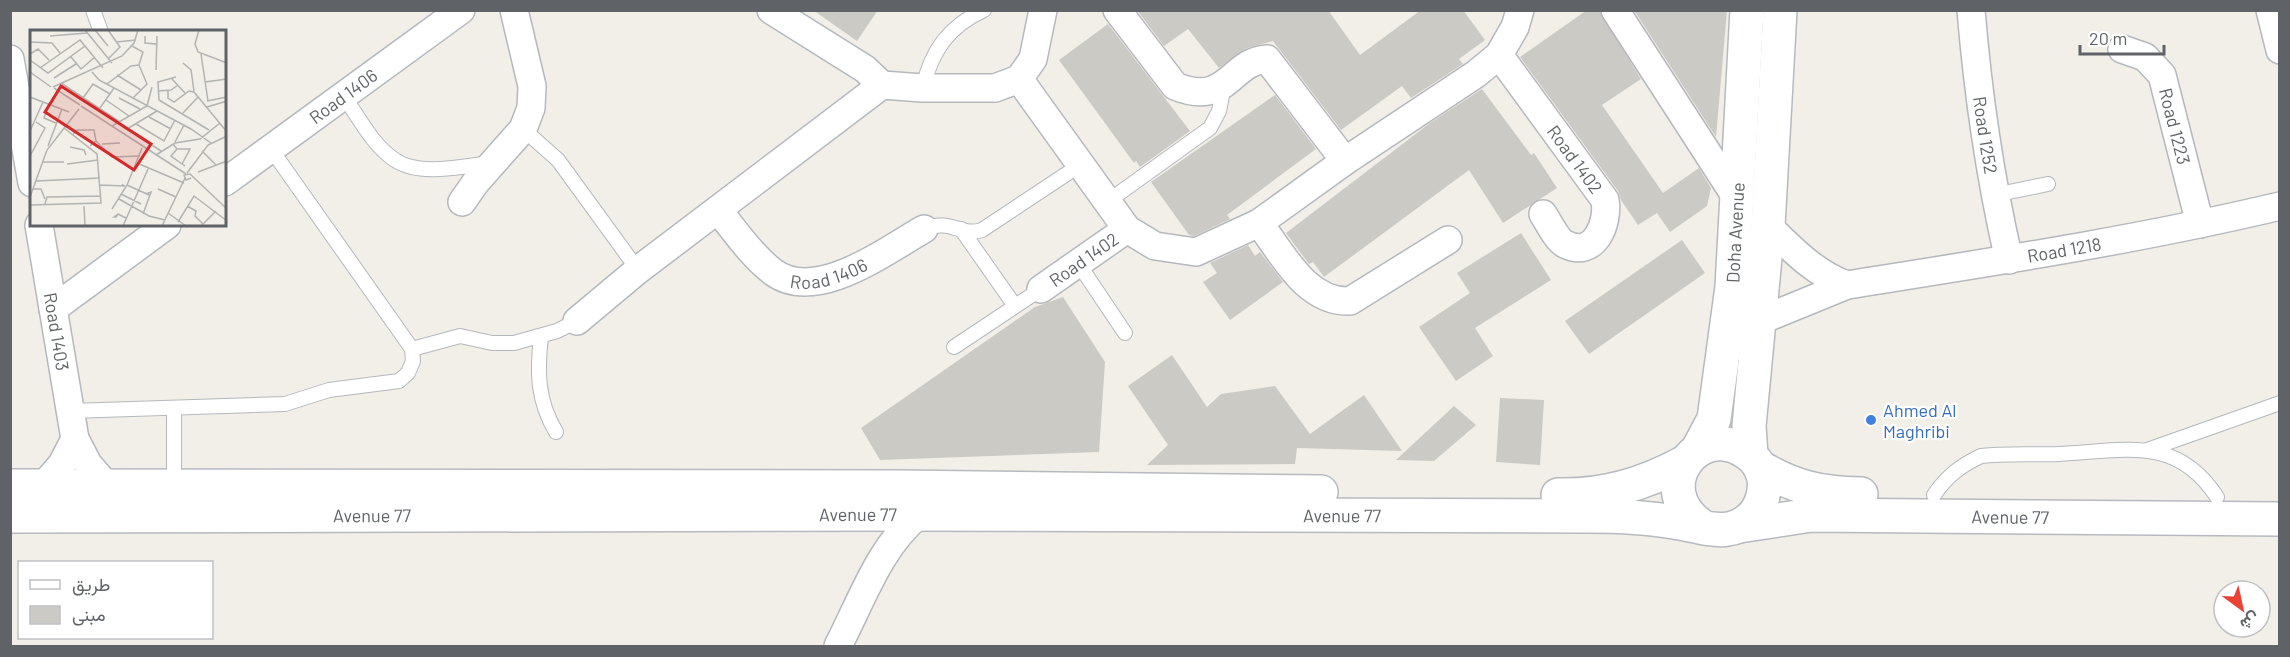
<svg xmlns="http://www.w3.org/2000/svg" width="2290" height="657" viewBox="0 0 2290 657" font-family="Barlow,Vazirmatn,sans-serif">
  <rect width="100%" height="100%" fill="#f1efe8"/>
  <!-- building -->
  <g fill="#cccac5">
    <polygon points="813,10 878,10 857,41"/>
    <polygon points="1137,10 1328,10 1360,55 1421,10 1463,10 1485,40 1459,59 1463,64 1411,98 1402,86 1341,130 1273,41 1247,48 1219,68 1188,29 1164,46"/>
    <polygon points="1587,10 1599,10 1641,79 1602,105 1663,193 1699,168 1711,188 1707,206 1670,232 1657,213 1638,225 1621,200 1618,191 1520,57"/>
    <polygon points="1634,10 1727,10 1716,137"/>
    <polygon points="1108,24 1190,131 1140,167 1136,161 1134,163 1059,60"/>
    <polygon points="1482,89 1531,155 1534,153 1557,188 1503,223 1469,170 1324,277 1313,262 1309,264 1286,233 1430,123"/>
    <polygon points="1275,95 1316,149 1227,215 1230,219 1194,236 1189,235 1151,182"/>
    <polygon points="1521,233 1551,280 1475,328 1493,356 1456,381 1419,327 1470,293 1457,273"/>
    <polygon points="1682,240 1705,273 1589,354 1565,321"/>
    <polygon points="1248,245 1255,256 1260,252 1283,282 1230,320 1203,282 1217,273 1210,263"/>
    <polygon points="1063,297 1105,362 1099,452 880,460 861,428 1035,307"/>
    <polygon points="1172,355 1207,407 1221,394 1275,386 1310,434 1364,395 1402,451 1297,448 1295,464 1147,465 1168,445 1128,386"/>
    <polygon points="1500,398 1544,400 1540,465 1496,462"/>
    <polygon points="1454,406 1476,425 1434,461 1396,460"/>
  </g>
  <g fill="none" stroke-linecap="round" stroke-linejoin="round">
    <!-- lane casing -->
    <g stroke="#b5b8bc" stroke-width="16">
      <g id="lane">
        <polyline points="93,10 101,32"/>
        <path d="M923 88C931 51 949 26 984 10"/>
        <path d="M343 95C358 116 373 146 395 160 420 177 463 166 491 163"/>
        <polyline points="523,129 558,160 638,270"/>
        <polyline points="1994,195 2048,184"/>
        <polyline points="1107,202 1210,128 1219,111 1224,86"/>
        <path d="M924 229C951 218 961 237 982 230L1080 165"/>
        <polyline points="961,229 1015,306"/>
        <polyline points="1078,263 1125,333"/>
        <path d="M541 336C537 372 537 400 556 432"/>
        <polyline points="954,347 1041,289"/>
        <polyline points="412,349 460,336 492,343 514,343 557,331 577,321"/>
        <polyline points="70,411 285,404 329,390 399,381 408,373 413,361 412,349 271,149"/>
        <polyline points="2147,450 2280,403"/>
        <polyline points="174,486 174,409"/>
        <path d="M1934 495C1947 476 1960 466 1981 456 2007 453 2033 455 2059 454 2123 451 2176 434 2217 497"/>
      </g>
    </g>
    <!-- street casing -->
    <g stroke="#b5b8bc" stroke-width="30">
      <g id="street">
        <polyline points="771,10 865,69 882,85 923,88 995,88 1019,79 1033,59 1043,10"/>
        <path d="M1117 10 1175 86C1228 108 1230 61 1267 59L1345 161"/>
        <polyline points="1615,10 1736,197"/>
        <path id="s1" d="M1971 10C1978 95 1990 177 2009 260"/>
        <polyline points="2270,10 2280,50"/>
        <path id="s2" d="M2122 49 2145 57 2162 75 2200 224"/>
        <path id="s3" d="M1499 55 1605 200C1609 222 1595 260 1565 244 1557 240 1549 223 1543 214"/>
        <polyline points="10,59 32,183"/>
        <polyline points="1019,79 1127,229 1155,246 1196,252 1259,223 1345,161 1476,74 1499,55 1515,27 1520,10"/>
        <path id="s4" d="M225 182 461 10"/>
        <polyline points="462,202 476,182 523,129 531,108 532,86 514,10"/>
        <path id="s5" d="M718 210C735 231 752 256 773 272 816 304 885 251 924 229"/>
        <path d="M1259 223C1283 254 1306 303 1350 301L1448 240"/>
        <path id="s6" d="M39 225 75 439 88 464 107 486"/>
        <path id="s7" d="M1847 285C1992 262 2137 240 2280 206"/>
        <path id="s8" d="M1041 289 1127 229"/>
        <polyline points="53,309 167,225"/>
        <polyline points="577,321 638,270 882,85"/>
        <path d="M1759 321 1847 285C1814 273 1793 250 1768 226"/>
        <polyline points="43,486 62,464 75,439"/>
        <path d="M838 646C861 602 880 545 920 514"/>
      </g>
    </g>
    <!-- secondary casing -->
    <g stroke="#b6babf" stroke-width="36">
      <g id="secondary">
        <path id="s9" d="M1697 451 1714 419 1732 287 1747 10"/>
        <polyline points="1751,455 1749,426 1768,226 1780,10"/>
        <path d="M1760 467C1793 487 1822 494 1861 494"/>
        <polyline points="10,486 899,487 1321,492"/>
        <path d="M1558 495C1605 496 1644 484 1685 462"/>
        <path id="s10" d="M10 516 898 514 1588 516C1617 516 1645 517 1674 522 1691 524 1711 532 1728 529 1736 528 1742 525 1748 520 1760 511 1766 494 1764 479 1762 469 1756 459 1747 453 1698 418 1647 490 1702 526"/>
        <path id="s11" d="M1739 526 1811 515 2280 519"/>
      </g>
    </g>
    <!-- lane -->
    <use href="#lane" stroke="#fff" stroke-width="14"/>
    <!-- street -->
    <use href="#street" stroke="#fff" stroke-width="27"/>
    <!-- secondary -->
    <use href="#secondary" stroke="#fff" stroke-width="33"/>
  </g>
  <!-- markers -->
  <circle fill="#3f7fe0" stroke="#fff" stroke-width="2" cx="1871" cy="420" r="6"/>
  <g text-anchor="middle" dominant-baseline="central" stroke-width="4.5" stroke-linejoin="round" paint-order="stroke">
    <!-- street labels -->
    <g font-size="18" fill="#5f6368" stroke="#fff">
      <text stroke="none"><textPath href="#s4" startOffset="146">Road 1406</textPath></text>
      <text stroke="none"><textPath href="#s2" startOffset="102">Road 1223</textPath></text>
      <text stroke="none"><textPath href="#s1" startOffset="126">Road 1252</textPath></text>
      <text stroke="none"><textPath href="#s3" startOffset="129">Road 1402</textPath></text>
      <text stroke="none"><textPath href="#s9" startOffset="224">Doha Avenue</textPath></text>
      <text stroke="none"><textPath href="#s7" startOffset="220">Road 1218</textPath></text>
      <text stroke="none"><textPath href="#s8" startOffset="52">Road 1402</textPath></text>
      <text stroke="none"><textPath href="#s5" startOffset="142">Road 1406</textPath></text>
      <text stroke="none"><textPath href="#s6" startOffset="108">Road 1403</textPath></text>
      <text stroke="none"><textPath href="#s10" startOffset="848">Avenue 77</textPath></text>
      <text stroke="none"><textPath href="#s10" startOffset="362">Avenue 77</textPath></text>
      <text stroke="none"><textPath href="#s10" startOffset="1332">Avenue 77</textPath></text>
      <text stroke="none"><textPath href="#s11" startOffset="272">Avenue 77</textPath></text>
    </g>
    <!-- shop labels -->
    <g font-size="18" fill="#366cbe" stroke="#fff" text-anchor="start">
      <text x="1883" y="410">Ahmed Al<tspan x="1883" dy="21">Maghribi</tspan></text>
    </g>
  </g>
  <!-- overview -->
  <g transform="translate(30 30)">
    <rect width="196" height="196" fill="#f1efe8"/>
    <path fill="none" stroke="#b3b3b1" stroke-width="1.5" d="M55 0 82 33M65 0 78 16M169 0 165 14 168 22 197 33M20 6 57 3M115 6V13L126 14M0 12 22 13 30 23M86 12 106 10M102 16 113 22 109 35M0 24 8 19 19 30M171 24 178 71M41 27 51 39 65 27M78 29 90 17 78 0M0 30 18 43 55 16M153 33 161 40 164 61M10 38 50 10 73 38M126 40 127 6M0 42 21 57M62 42 69 50 161 99 181 113M87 45 111 60M146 47 128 52 129 70 179 100M24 48 46 34M142 49 155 63M175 52 197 49M31 53 90 92M77 54 101 36 109 35 117 54 103 68M23 57 92 26 104 13 108 0M24 58 50 75M128 61 141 60 148 55M138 61V68L144 72 159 61 164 62 197 102M0 67 39 82M53 68 63 54 80 64M89 68 110 79M76 70 99 86M177 71 197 67M19 73 14 88 26 93M51 76 156 144M177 77 197 71M70 78 84 58M153 83 168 67M119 87 141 99M106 94 134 111 145 90M82 96 117 76 122 57M94 97 131 121M97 99 127 81M0 101 13 72M43 104 47 100H64L66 111M145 112 154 95M72 114 90 113M143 114 147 119H160L152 134M18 116 32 79M60 116 66 111 82 127 110 126M40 117 54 120 56 125M147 119 141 126 155 136M172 121 186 135M126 125 145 113 170 109 190 93M0 126 15 98 6 92M13 132H34M107 133 154 153M37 134 68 130M168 142 197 131M157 143 178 115 197 106M161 148 156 150 154 145 160 144 197 179M6 151 70 148M70 155 94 156 92 154M97 155 119 165M3 159H11L15 169M128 159 146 167M91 164 111 174M0 167 17 120 49 79M89 169 119 186 135 190M15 174 17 167 71 166M0 175 71 173 67 124 34 98M54 176 55 196M157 176 166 181 165 186 173 194M82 179 97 155 112 118M138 183 156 196M88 184 84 187H86L88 184 96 188M113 184 121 162 116 164M148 192 164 166 197 191M93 196 118 139M132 196 155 148M171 196 186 181"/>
    <path fill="#d62828" fill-opacity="0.15" stroke="#d62828" stroke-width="3" d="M31 56 121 114 104 140 15 82Z"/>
    <rect width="196" height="196" fill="none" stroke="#5f6368" stroke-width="3"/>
  </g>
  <!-- border -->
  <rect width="2290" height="657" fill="none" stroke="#5f6368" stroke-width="24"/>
  <!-- legend -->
  <rect x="18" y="561" width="195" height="78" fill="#ffffff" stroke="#bfc1c3" stroke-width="1.5"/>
  <rect x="30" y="580" width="30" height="9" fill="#ffffff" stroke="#bfc1c3" stroke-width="1.5"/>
  <text x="72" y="591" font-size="18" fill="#5f6368">طريق</text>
  <rect x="30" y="606" width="30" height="18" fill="#cccac5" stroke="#bfc1c3" stroke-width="1.5"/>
  <text x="72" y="621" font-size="18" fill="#5f6368">مبنى</text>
  <!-- north arrow -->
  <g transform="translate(2242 609) rotate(147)"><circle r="28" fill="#ffffff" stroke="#bfc1c3" stroke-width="1.5"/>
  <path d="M0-4.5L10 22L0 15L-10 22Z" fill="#ea4335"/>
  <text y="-9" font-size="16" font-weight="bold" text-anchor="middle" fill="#5f6368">ش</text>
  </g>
  <!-- scale -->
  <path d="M2080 45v9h84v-9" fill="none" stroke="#5f6368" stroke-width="3"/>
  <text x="2089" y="45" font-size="18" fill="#5f6368" stroke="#ffffff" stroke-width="4.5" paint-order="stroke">20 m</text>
</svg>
